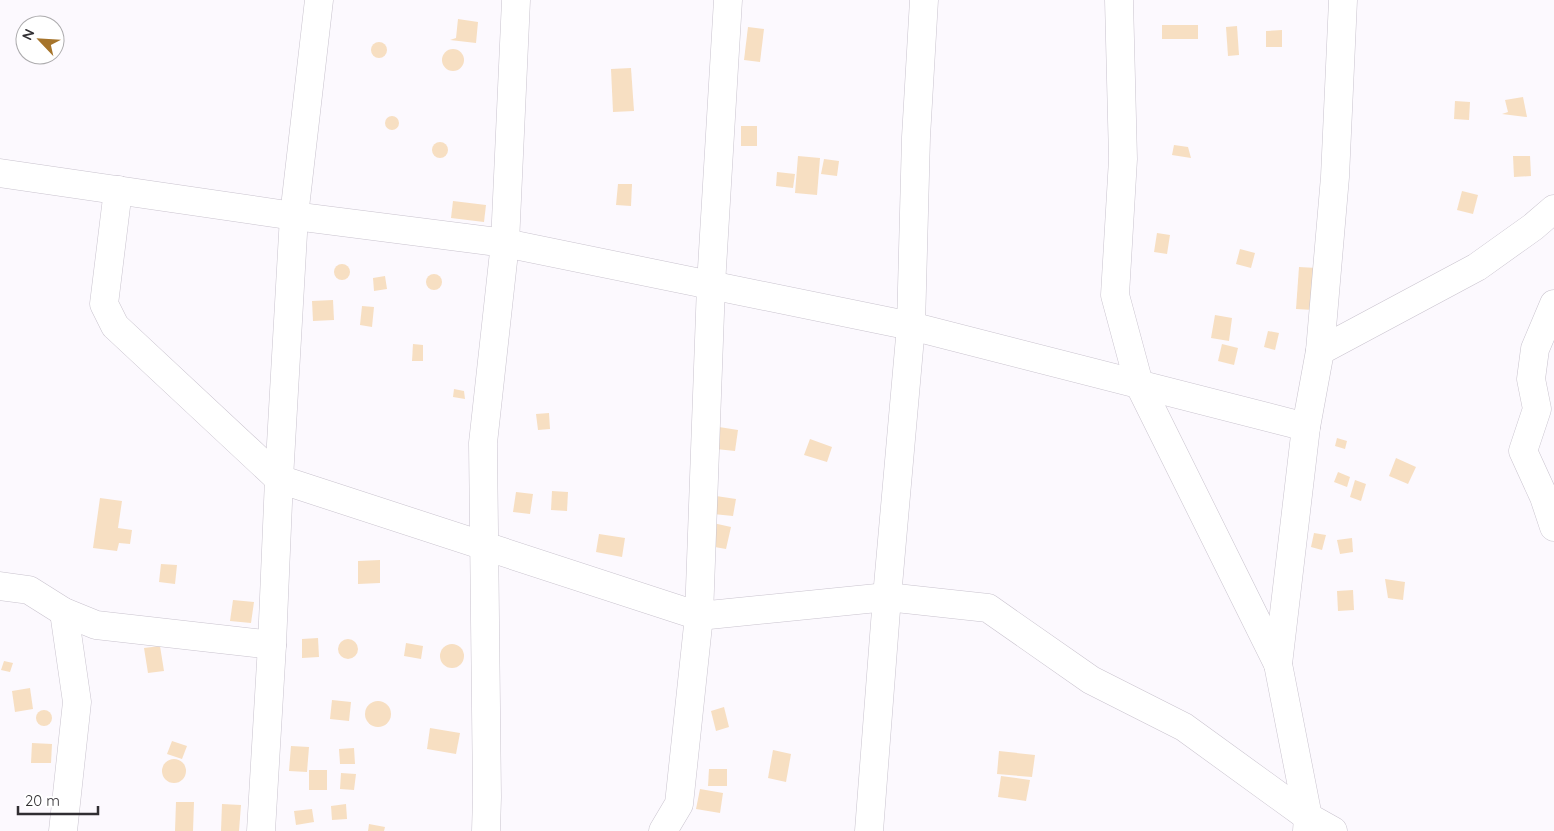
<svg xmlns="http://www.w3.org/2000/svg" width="1554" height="831" viewBox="0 0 1554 831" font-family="Quicksand,sans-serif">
  <rect width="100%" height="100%" fill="#fcf9fe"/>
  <!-- building -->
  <g fill="#f7dfc2">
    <polygon points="458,19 478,22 476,43 450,40 456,38"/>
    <rect x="1162" y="25" width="36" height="14"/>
    <polygon points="1237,26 1239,55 1228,56 1226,27"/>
    <polygon points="748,27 764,29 760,62 744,60"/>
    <polygon points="1282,30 1282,47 1266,47 1266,31"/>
    <circle cx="379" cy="50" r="8"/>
    <circle cx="453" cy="60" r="11"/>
    <polygon points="631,68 634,111 613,112 611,69"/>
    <polygon points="1523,97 1527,117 1502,114 1508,112 1505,100"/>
    <polygon points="1455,101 1470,102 1469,120 1454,119"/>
    <circle cx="392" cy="123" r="7"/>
    <rect x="741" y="126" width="16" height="20"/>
    <circle cx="440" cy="150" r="8"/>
    <polygon points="1174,145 1188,147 1191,158 1172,155"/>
    <polygon points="798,156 820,158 817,195 795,193"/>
    <polygon points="1513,156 1530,156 1531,176 1514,177"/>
    <polygon points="824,159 839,161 837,176 821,174"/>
    <polygon points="777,172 795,174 793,188 776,186"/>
    <polygon points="618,184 632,184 631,206 616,205"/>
    <polygon points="1462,191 1478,195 1473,214 1457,210"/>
    <polygon points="453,201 486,205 484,222 451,218"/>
    <polygon points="1157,233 1170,235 1167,254 1154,252"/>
    <polygon points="1240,249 1255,253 1251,268 1236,264"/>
    <circle cx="342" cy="272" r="8"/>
    <polygon points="1299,267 1317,268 1313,310 1296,309"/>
    <circle cx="434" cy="282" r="8"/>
    <polygon points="385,276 387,289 374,291 373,278"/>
    <polygon points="333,300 334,320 313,321 312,301"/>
    <polygon points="362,306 374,307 372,327 360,325"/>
    <polygon points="1215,315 1232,318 1229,341 1211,338"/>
    <polygon points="1268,331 1279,333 1275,350 1264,347"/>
    <polygon points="413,344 423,345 423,361 412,361"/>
    <polygon points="1222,344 1238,348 1234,365 1218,361"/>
    <polygon points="454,389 464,391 465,399 453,397"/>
    <polygon points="549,413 550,429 538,430 536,414"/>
    <polygon points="719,427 738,430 735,451 716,449"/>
    <polygon points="1337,438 1347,441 1345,449 1335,446"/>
    <polygon points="810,439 832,447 827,462 804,455"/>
    <polygon points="1396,458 1416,467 1408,484 1389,476"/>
    <polygon points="1338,472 1350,477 1347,487 1334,482"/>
    <polygon points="1355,480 1366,484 1361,501 1350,497"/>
    <polygon points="552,491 568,492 567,511 551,510"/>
    <polygon points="516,492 533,494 530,514 513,512"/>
    <polygon points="716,496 736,499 733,516 713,514"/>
    <polygon points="100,498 122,501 118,528 132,530 130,544 119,543 117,551 93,548"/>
    <polygon points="713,523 731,527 726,549 709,546"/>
    <polygon points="1314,533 1326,535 1322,550 1311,547"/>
    <polygon points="599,534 625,538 622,557 596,552"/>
    <polygon points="1352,538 1353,552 1340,554 1337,540"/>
    <polygon points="380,560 380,583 358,584 358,561"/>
    <polygon points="161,564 177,565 175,584 159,582"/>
    <polygon points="1385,579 1405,582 1403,600 1388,598"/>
    <polygon points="1353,590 1354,610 1338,611 1337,591"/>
    <polygon points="233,600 254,602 251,623 230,621"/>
    <polygon points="318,638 319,657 302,658 302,639"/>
    <circle cx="348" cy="649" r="10"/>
    <polygon points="406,643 423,646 421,659 404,656"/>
    <circle cx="452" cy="656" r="12"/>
    <polygon points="160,646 164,671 148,673 144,648"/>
    <polygon points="4,661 13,663 10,672 1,670"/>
    <polygon points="30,688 33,709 15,712 12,691"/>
    <polygon points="332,700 351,702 349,721 330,719"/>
    <circle cx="378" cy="714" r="13"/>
    <polygon points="724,707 729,727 716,731 711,711"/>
    <circle cx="44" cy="718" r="8"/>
    <polygon points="430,728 460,733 456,754 427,749"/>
    <polygon points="172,741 187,746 182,759 167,754"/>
    <polygon points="32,743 52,744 51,763 31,763"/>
    <polygon points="291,746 309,747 307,772 289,771"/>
    <polygon points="354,748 355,764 340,764 339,749"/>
    <polygon points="773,750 791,754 786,782 768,778"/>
    <polygon points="999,751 1035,755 1032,777 997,774"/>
    <circle cx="174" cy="771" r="12"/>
    <polygon points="709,769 727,769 727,786 708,786"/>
    <rect x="309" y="770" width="18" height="20"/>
    <polygon points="341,773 356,774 354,790 340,789"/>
    <polygon points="1001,776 1030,780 1026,801 998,797"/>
    <polygon points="700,789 723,793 720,813 696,809"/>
    <polygon points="176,802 194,802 193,831 175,831"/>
    <polygon points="222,804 241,805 239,831 221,831"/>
    <polygon points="346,804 347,819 332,820 331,806"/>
    <polygon points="312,809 314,822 296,825 294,811"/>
    <polygon points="369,824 385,827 384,831 368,831"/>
  </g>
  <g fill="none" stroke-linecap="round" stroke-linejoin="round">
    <!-- street casing -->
    <g stroke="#c9c3ce" stroke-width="29">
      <g id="street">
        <polyline points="1119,0 1123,159 1115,295 1139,384 1278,664"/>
        <polyline points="0,173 294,216 505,243 911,326 1306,427"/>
        <polyline points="118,190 104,304 115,326 279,479 699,616 887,597 988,608 1091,680 1184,727 1308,817 1333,831"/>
        <polyline points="1554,304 1535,349 1531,379 1537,409 1523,451 1544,497 1554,527"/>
        <polyline points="1320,351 1477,267 1533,227 1554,209"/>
        <polyline points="0,586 29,590 64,612 96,625 272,645"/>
        <polyline points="63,831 77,702 64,612"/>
        <polyline points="261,831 272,645 279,479 294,216 319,0"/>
        <polyline points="486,831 487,797 483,443 505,243 516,0"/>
        <polyline points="663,831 679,804 699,616 711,285 728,0"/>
        <polyline points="869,831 887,597 911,326 916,137 924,0"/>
      </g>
    </g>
    <!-- secondary casing -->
    <g stroke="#c9c3ce" stroke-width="29">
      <polyline id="secondary" points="1307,831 1308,817 1278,664 1306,427 1320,351 1335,177 1343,0"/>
    </g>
    <!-- street -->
    <use href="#street" stroke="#fff" stroke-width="28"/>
    <!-- secondary -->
    <use href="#secondary" stroke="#fff" stroke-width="28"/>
  </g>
  <!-- north arrow -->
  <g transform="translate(40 40) rotate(295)"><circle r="24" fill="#ffffff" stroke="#acabad"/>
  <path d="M0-4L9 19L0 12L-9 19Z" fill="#a6742b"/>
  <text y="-8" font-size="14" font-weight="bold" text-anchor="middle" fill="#302e32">N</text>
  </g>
  <!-- scale -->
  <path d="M18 806v8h80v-8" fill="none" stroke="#302e32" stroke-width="2.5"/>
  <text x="25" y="806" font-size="15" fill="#302e32" stroke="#ffffff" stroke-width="4" paint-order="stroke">20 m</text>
</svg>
